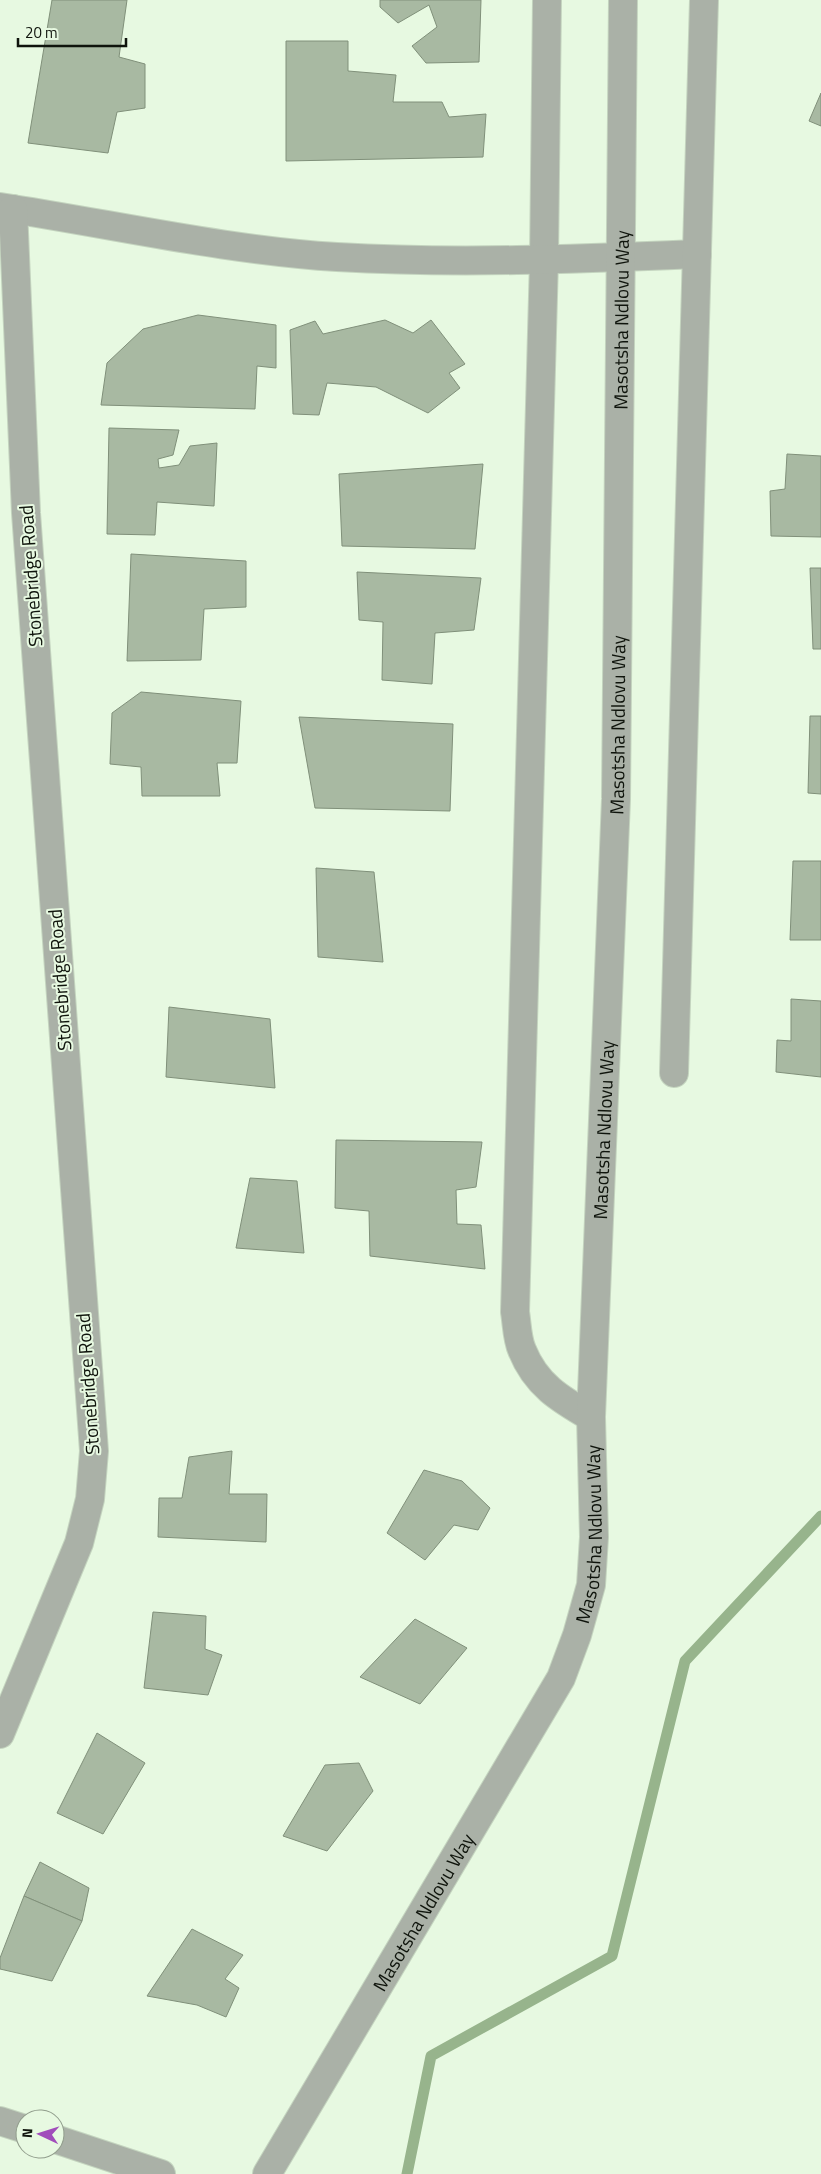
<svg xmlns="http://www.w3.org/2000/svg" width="821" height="2174" viewBox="0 0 821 2174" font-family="'Titillium Web',sans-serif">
  <rect width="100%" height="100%" fill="#e7f9e1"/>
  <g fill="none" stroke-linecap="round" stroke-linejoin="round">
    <!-- stream -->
    <polyline stroke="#97b48c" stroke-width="11" points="407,2174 431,2056 612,1956 685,1661 821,1516"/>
  </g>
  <!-- building -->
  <g fill="#a8b9a2" stroke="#80907a">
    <polygon points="52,0 127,0 119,57 145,64 145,108 117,112 108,153 28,143"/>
    <polygon points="380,0 481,0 479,62 426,63 412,46 437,27 429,5 398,23 380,7"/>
    <polygon points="286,41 348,41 348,71 396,75 393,102 442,102 449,117 486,114 483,157 286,161"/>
    <polygon points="821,93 821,126 809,121"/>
    <polygon points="198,315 276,325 276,368 257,366 255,409 101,405 107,363 143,329"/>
    <polygon points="385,320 413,333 431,320 465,364 449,373 460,388 428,413 376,387 327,383 319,415 293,414 290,330 315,321 323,334"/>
    <polygon points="109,428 179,430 173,455 158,459 159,468 179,465 190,446 217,443 214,506 157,502 155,535 107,534"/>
    <polygon points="787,454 821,456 821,537 771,536 770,491 785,489"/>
    <polygon points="483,464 475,549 342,546 339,474"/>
    <polygon points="131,554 246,561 246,607 204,609 201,660 127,661"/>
    <polygon points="810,568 821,568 821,649 813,649"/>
    <polygon points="357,572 481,578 474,630 435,633 432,684 382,680 383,622 359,620"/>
    <polygon points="141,692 241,701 237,763 217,763 220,796 142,796 141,767 110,764 112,713"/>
    <polygon points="810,716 821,716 821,794 808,793"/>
    <polygon points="299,717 453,724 450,811 315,808"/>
    <polygon points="793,861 821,861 821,940 790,940"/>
    <polygon points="316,868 374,872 383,962 318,957"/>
    <polygon points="791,999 821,1001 821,1077 776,1072 777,1040 791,1041"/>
    <polygon points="169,1007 270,1019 275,1088 166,1077"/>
    <polygon points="336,1140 482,1142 476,1187 456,1190 457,1224 481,1225 485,1269 370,1256 369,1211 335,1208"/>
    <polygon points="250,1178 297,1181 304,1253 236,1248"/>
    <polygon points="232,1451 229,1494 267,1494 266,1542 158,1537 159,1498 182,1498 189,1457"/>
    <polygon points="424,1470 462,1481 490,1508 478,1530 454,1525 425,1560 387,1533"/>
    <polygon points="153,1612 206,1616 205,1649 222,1655 208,1695 144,1688"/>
    <polygon points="415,1619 467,1648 420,1704 360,1677"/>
    <polygon points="97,1733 145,1763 103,1834 57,1813"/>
    <polygon points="359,1763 373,1791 327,1851 283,1836 325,1765"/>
    <polygon points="40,1862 89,1888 82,1921 24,1896"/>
    <polygon points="24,1896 82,1921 52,1981 0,1969 0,1958"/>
    <polygon points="192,1929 243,1955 225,1979 239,1988 226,2017 197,2005 147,1996"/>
  </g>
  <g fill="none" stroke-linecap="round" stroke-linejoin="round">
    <!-- street casing -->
    <g stroke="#c4d4bf" stroke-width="30">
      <g id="street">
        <path d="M547 0 544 260 515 1312C517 1324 517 1339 522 1350 536 1385 560 1399 591 1417"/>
        <path d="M0 207C112 224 224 250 337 257 457 264 577 259 697 254"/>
        <polyline points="674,1073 704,0"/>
        <polyline points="0,1734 79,1543 90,1499 94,1451 26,513 13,209"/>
        <polyline points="0,2121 25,2129"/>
        <polyline points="55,2139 161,2174"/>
        <path id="s1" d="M267 2174 561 1678 577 1635 591 1585 594 1537 591 1417 616 799 623 0"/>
      </g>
    </g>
    <!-- street -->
    <use href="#street" stroke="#aab1a7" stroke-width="28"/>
  </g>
  <g text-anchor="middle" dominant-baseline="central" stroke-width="4" stroke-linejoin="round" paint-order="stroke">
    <!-- street labels -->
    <g font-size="19" fill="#0f140c" stroke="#e7f9e1">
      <text stroke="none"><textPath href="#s1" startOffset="1940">Masotsha Ndlovu Way</textPath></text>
      <text transform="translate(30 576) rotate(-94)">Stonebridge Road</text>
      <text stroke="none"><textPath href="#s1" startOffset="1535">Masotsha Ndlovu Way</textPath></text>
      <text transform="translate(59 980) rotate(-94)">Stonebridge Road</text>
      <text stroke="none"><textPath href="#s1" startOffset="1130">Masotsha Ndlovu Way</textPath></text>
      <text transform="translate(87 1384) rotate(-94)">Stonebridge Road</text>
      <text stroke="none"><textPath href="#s1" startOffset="725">Masotsha Ndlovu Way</textPath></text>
      <text stroke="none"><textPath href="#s1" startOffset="305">Masotsha Ndlovu Way</textPath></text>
    </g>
  </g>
  <!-- north arrow -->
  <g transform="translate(40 2134) rotate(274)"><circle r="24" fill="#e7f9e1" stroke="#919d8c"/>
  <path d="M0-4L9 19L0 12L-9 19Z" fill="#a14dbb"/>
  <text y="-8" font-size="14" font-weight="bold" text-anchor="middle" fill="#0f140c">N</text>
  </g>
  <!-- scale -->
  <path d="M18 38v8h108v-8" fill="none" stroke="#0f140c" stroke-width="2.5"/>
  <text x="25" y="38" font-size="15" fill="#0f140c" stroke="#e7f9e1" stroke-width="4" paint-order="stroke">20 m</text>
</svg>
